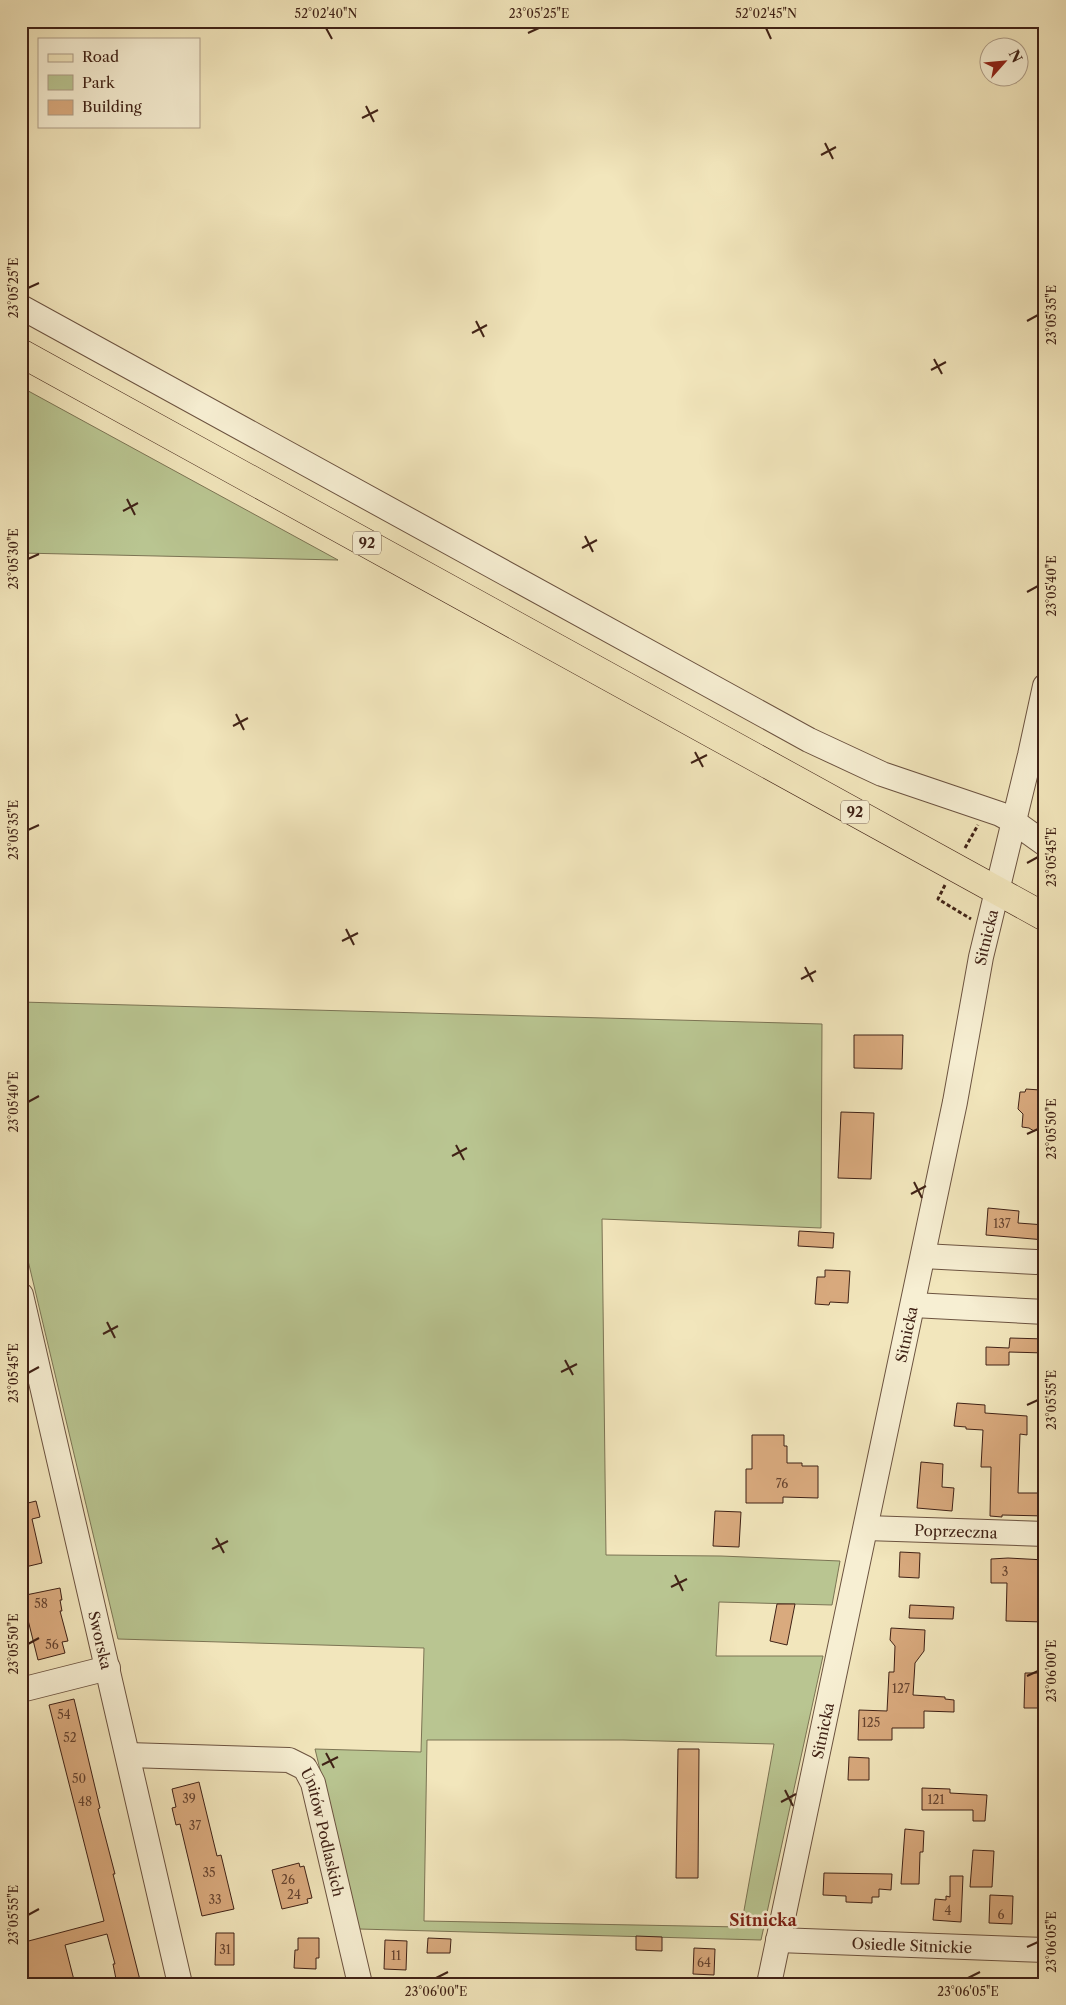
<svg xmlns="http://www.w3.org/2000/svg" width="1066" height="2005" viewBox="0 0 1066 2005" font-family="'Libre Caslon Text',serif">
  <rect width="100%" height="100%" fill="#f2e6bc"/>
  <filter id="stains"><feTurbulence type="fractalNoise" baseFrequency=".004" numOctaves="4"/><feColorMatrix values="0 0 0 0 .2 0 0 0 0 .09 0 0 0 0 .02 0 0 0 .5 -.17"/></filter>
  <radialGradient id="worn" r=".72"><stop offset=".6" stop-color="#630" stop-opacity="0"/><stop offset="1" stop-color="#630" stop-opacity=".3"/></radialGradient>
  <!-- green -->
  <g fill="#b9c591" stroke="#7c7454" fill-rule="evenodd">
    <polygon points="21,387 338,560 21,553"/>
    <path d="M21 1002 822 1024 821 1228 602 1219 606 1555 721 1556 840 1561 832 1605 719 1602 716 1656H823L761 1940 359 1929 315 1749 421 1752 424 1648 118 1639 21 1231ZM427 1740H623L774 1744 741 1927 424 1921Z"/>
  </g>
  <!-- building -->
  <g fill="#d9aa7e" stroke="#402216">
    <polygon points="854,1035 903,1035 902,1069 854,1068"/>
    <polygon points="1026,1089 1040,1090 1040,1094 1045,1095 1045,1127 1034,1131 1029,1128 1022,1127 1023,1114 1018,1109 1020,1092 1025,1092"/>
    <polygon points="841,1112 874,1113 871,1179 838,1178"/>
    <polygon points="988,1208 1019,1211 1018,1223 1045,1225 1045,1240 986,1235"/>
    <polygon points="799,1231 834,1233 833,1248 798,1246"/>
    <polygon points="825,1270 850,1271 848,1303 830,1302 829,1305 815,1304 817,1277 825,1277"/>
    <polygon points="1010,1338 1045,1339 1045,1353 1009,1352 1009,1365 986,1365 986,1347 1009,1348"/>
    <polygon points="957,1403 985,1405 985,1413 1027,1416 1027,1435 1020,1434 1018,1493 1045,1493 1045,1516 1002,1515 1002,1517 990,1516 991,1467 981,1467 983,1430 966,1429 966,1427 954,1426"/>
    <polygon points="752,1435 784,1435 784,1446 787,1446 787,1463 802,1463 802,1466 818,1466 818,1498 783,1497 783,1503 746,1503 746,1469 752,1469"/>
    <polygon points="921,1462 943,1464 942,1487 954,1488 952,1511 917,1508"/>
    <polygon points="27,1496 28,1503 36,1501 40,1517 32,1519 42,1563 21,1568 21,1497"/>
    <polygon points="715,1511 741,1512 739,1547 713,1546"/>
    <polygon points="900,1552 920,1553 919,1578 899,1577"/>
    <polygon points="1008,1558 1045,1560 1045,1622 1006,1621 1007,1583 991,1583 991,1559"/>
    <polygon points="60,1588 62,1600 60,1600 62,1611 60,1611 68,1641 62,1642 65,1653 38,1660 25,1608 21,1609 21,1596"/>
    <polygon points="777,1604 795,1604 787,1645 770,1641"/>
    <polygon points="910,1605 954,1607 953,1619 909,1618"/>
    <polygon points="891,1628 925,1630 924,1651 915,1663 913,1695 945,1697 945,1699 954,1700 954,1712 924,1711 924,1728 892,1728 892,1740 858,1740 859,1710 887,1711 889,1672 894,1672 895,1646 890,1640"/>
    <polygon points="1025,1673 1045,1673 1045,1708 1024,1708"/>
    <polygon points="74,1699 100,1808 98,1809 115,1874 113,1874 141,1984 117,1984 113,1964 115,1964 107,1934 65,1945 75,1984 21,1984 21,1943 104,1921 49,1705"/>
    <polygon points="678,1749 699,1749 698,1878 676,1878"/>
    <polygon points="849,1757 869,1758 869,1780 848,1780"/>
    <polygon points="199,1782 217,1856 221,1855 234,1909 202,1916 180,1824 176,1825 172,1808 176,1807 172,1789"/>
    <polygon points="922,1788 950,1789 950,1793 987,1795 985,1821 973,1821 973,1810 922,1810"/>
    <polygon points="905,1829 924,1831 923,1852 920,1852 919,1884 901,1884"/>
    <polygon points="973,1850 994,1851 992,1887 970,1887"/>
    <polygon points="299,1863 300,1867 304,1866 312,1898 307,1899 308,1903 282,1909 272,1870"/>
    <polygon points="824,1873 892,1874 891,1890 879,1889 879,1897 872,1897 872,1903 846,1902 846,1896 823,1895"/>
    <polygon points="950,1876 963,1876 961,1922 933,1920 935,1899 946,1900 946,1896 950,1897"/>
    <polygon points="990,1895 1013,1896 1012,1924 989,1923"/>
    <polygon points="216,1933 234,1933 234,1965 215,1965"/>
    <polygon points="636,1936 662,1937 662,1951 636,1950"/>
    <polygon points="298,1938 319,1938 319,1958 316,1958 316,1969 294,1968 295,1950 298,1950"/>
    <polygon points="428,1938 451,1939 450,1953 427,1953"/>
    <polygon points="385,1940 407,1941 406,1970 384,1969"/>
    <polygon points="694,1948 715,1949 714,1975 693,1974"/>
  </g>
  <g fill="none" stroke-linecap="round" stroke-linejoin="round">
    <!-- minor casing -->
    <g stroke="#6c5340" stroke-width="26">
      <g id="minor">
        <polyline points="21,307 809,740 882,774 1000,814 1013,821 1045,844"/>
        <polyline points="923,1256 1036,1262"/>
        <path id="s1" d="M21 1295 180 1984"/>
        <polyline points="913,1305 1045,1312"/>
        <path id="s2" d="M866 1528 1045 1534"/>
        <polyline points="21,1690 108,1668"/>
        <path id="s3" d="M128 1755 289 1760 305 1768 313 1783 360 1984"/>
        <path id="s4" d="M778 1940 1045 1950"/>
        <path id="s5" d="M769 1984 955 1102 981 957 1030 755 1045 686"/>
      </g>
    </g>
    <!-- major casing -->
    <g stroke="#402216" stroke-width="29">
      <polyline id="major" points="21,353 1045,917"/>
    </g>
    <!-- path -->
    <g stroke="#402216" stroke-width="3" stroke-dasharray="4 2.5" stroke-linecap="butt">
      <polyline points="965,848 978,825"/>
      <polyline points="945,885 938,899 971,919"/>
    </g>
    <!-- minor -->
    <use href="#minor" stroke="#f7efd3" stroke-width="24"/>
    <!-- major -->
    <use href="#major" stroke="#f2e6bc" stroke-width="28"/>
  </g>
  <!-- ticks -->
  <path fill="none" stroke="#402216" stroke-width="2" d="M326 28 332 39M766 28 771 39M528 33 539 28M366 106 374 122M362 118 378 110M825 143 833 159M821 155 836 147M28 288 39 283M476 321 484 337M1027 321 1038 315M472 333 487 325M934 359 942 374M931 370 946 362M127 499 135 515M123 511 138 503M585 536 593 552M582 548 597 540M28 559 39 554M1027 592 1038 586M236 714 244 730M233 726 248 718M695 752 703 767M691 763 707 755M28 830 39 825M1027 863 1038 857M346 929 354 945M342 941 358 933M805 967 813 982M801 979 816 971M28 1102 39 1096M1027 1134 1038 1129M456 1145 464 1160M452 1156 467 1148M914 1182 922 1198M911 1194 926 1186M107 1322 115 1338M103 1334 118 1326M565 1360 573 1375M561 1372 577 1364M28 1373 39 1367M1027 1405 1038 1400M216 1538 224 1553M212 1549 228 1541M675 1575 683 1591M671 1587 687 1579M28 1644 39 1638M1027 1676 1038 1671M326 1753 334 1768M322 1765 338 1757M785 1790 793 1806M781 1802 796 1794M28 1915 39 1909M1027 1947 1038 1942M436 1978 448 1972M968 1978 980 1972"/>
  <g text-anchor="middle" dominant-baseline="central" stroke-width="5" stroke-linejoin="round" paint-order="stroke">
    <!-- number labels -->
    <g font-size="12" fill="#664430">
      <text x="1002" y="1223">137</text>
      <text x="782" y="1483">76</text>
      <text x="1005" y="1571">3</text>
      <text x="41" y="1603">58</text>
      <text x="52" y="1644">56</text>
      <text x="901" y="1688">127</text>
      <text x="64" y="1714">54</text>
      <text x="871" y="1722">125</text>
      <text x="70" y="1737">52</text>
      <text x="79" y="1778">50</text>
      <text x="189" y="1798">39</text>
      <text x="936" y="1799">121</text>
      <text x="85" y="1801">48</text>
      <text x="195" y="1825">37</text>
      <text x="209" y="1872">35</text>
      <text x="288" y="1879">26</text>
      <text x="294" y="1894">24</text>
      <text x="215" y="1899">33</text>
      <text x="948" y="1910">4</text>
      <text x="1001" y="1914">6</text>
      <text x="225" y="1949">31</text>
      <text x="396" y="1955">11</text>
      <text x="704" y="1962">64</text>
    </g>
    <!-- shield labels -->
    <g fill="#f7efd3" stroke="#77604f" stroke-width="1">
      <rect x="353" y="531.5" width="28" height="23" rx="4"/>
      <rect x="841" y="800.5" width="28" height="23" rx="4"/>
    </g>
    <g font-size="14" font-weight="bold" fill="#402216">
      <text x="367" y="543">92</text>
      <text x="855" y="812">92</text>
    </g>
    <!-- street labels -->
    <g font-size="15" fill="#402216" stroke="#f7efd3">
      <text stroke="none"><textPath href="#s5" startOffset="1069">Sitnicka</textPath></text>
      <text stroke="none"><textPath href="#s5" startOffset="664">Sitnicka</textPath></text>
      <text stroke="none"><textPath href="#s2" startOffset="90">Poprzeczna</textPath></text>
      <text stroke="none"><textPath href="#s1" startOffset="354">Sworska</textPath></text>
      <text stroke="none"><textPath href="#s5" startOffset="259">Sitnicka</textPath></text>
      <text stroke="none"><textPath href="#s3" startOffset="246">Unitów Podlaskich</textPath></text>
      <text stroke="none"><textPath href="#s4" startOffset="134">Osiedle Sitnickie</textPath></text>
    </g>
    <!-- neighbourhood labels -->
    <g font-size="16" font-weight="bold" fill="#7a1f14" stroke="#f7efd3">
      <text x="763" y="1920">Sitnicka</text>
    </g>
  </g>
  <!-- margin -->
  <rect width="1066" height="2005" fill="none" stroke="#f2e6bc" stroke-width="55"/>
  <!-- legend -->
  <rect x="38" y="38" width="162" height="90" fill="#f7efd3" stroke="#ae9d87"/>
  <rect x="48" y="54" width="25" height="8" fill="#f2e6bc" stroke="#ae9d87"/>
  <text x="82" y="62" font-size="15" fill="#402216">Road</text>
  <rect x="48" y="75" width="25" height="15" fill="#b9c591" stroke="#ae9d87"/>
  <text x="82" y="88" font-size="15" fill="#402216">Park</text>
  <rect x="48" y="100" width="25" height="15" fill="#d9aa7e" stroke="#ae9d87"/>
  <text x="82" y="112" font-size="15" fill="#402216">Building</text>
  <!-- north arrow -->
  <g transform="translate(1004 62) rotate(63)"><circle r="24" fill="#f7efd3" stroke="#ae9d87"/>
  <path d="M0-4L9 19L0 12L-9 19Z" fill="#8f2418"/>
  <text y="-8" font-size="14" font-weight="bold" text-anchor="middle" fill="#402216">N</text>
  </g>
  <rect x="28" y="28" width="1010" height="1950" fill="none" stroke="#402216" stroke-width="2"/>
  <g font-size="12" text-anchor="middle" fill="#402216">
    <text x="326" y="18">52°02'40"N</text>
    <text x="539" y="18">23°05'25"E</text>
    <text x="766" y="18">52°02'45"N</text>
    <text transform="translate(14 288) rotate(-90)" y="4">23°05'25"E</text>
    <text transform="translate(1052 315) rotate(-90)" y="4">23°05'35"E</text>
    <text transform="translate(14 559) rotate(-90)" y="4">23°05'30"E</text>
    <text transform="translate(1052 586) rotate(-90)" y="4">23°05'40"E</text>
    <text transform="translate(14 830) rotate(-90)" y="4">23°05'35"E</text>
    <text transform="translate(1052 857) rotate(-90)" y="4">23°05'45"E</text>
    <text transform="translate(14 1102) rotate(-90)" y="4">23°05'40"E</text>
    <text transform="translate(1052 1129) rotate(-90)" y="4">23°05'50"E</text>
    <text transform="translate(14 1373) rotate(-90)" y="4">23°05'45"E</text>
    <text transform="translate(1052 1400) rotate(-90)" y="4">23°05'55"E</text>
    <text transform="translate(14 1644) rotate(-90)" y="4">23°05'50"E</text>
    <text transform="translate(1052 1671) rotate(-90)" y="4">23°06'00"E</text>
    <text transform="translate(14 1915) rotate(-90)" y="4">23°05'55"E</text>
    <text transform="translate(1052 1942) rotate(-90)" y="4">23°06'05"E</text>
    <text x="436" y="1996">23°06'00"E</text>
    <text x="968" y="1996">23°06'05"E</text>
  </g>
  <rect width="100%" height="100%" filter="url(#stains)"/>
  <rect width="100%" height="100%" fill="url(#worn)"/>
</svg>
